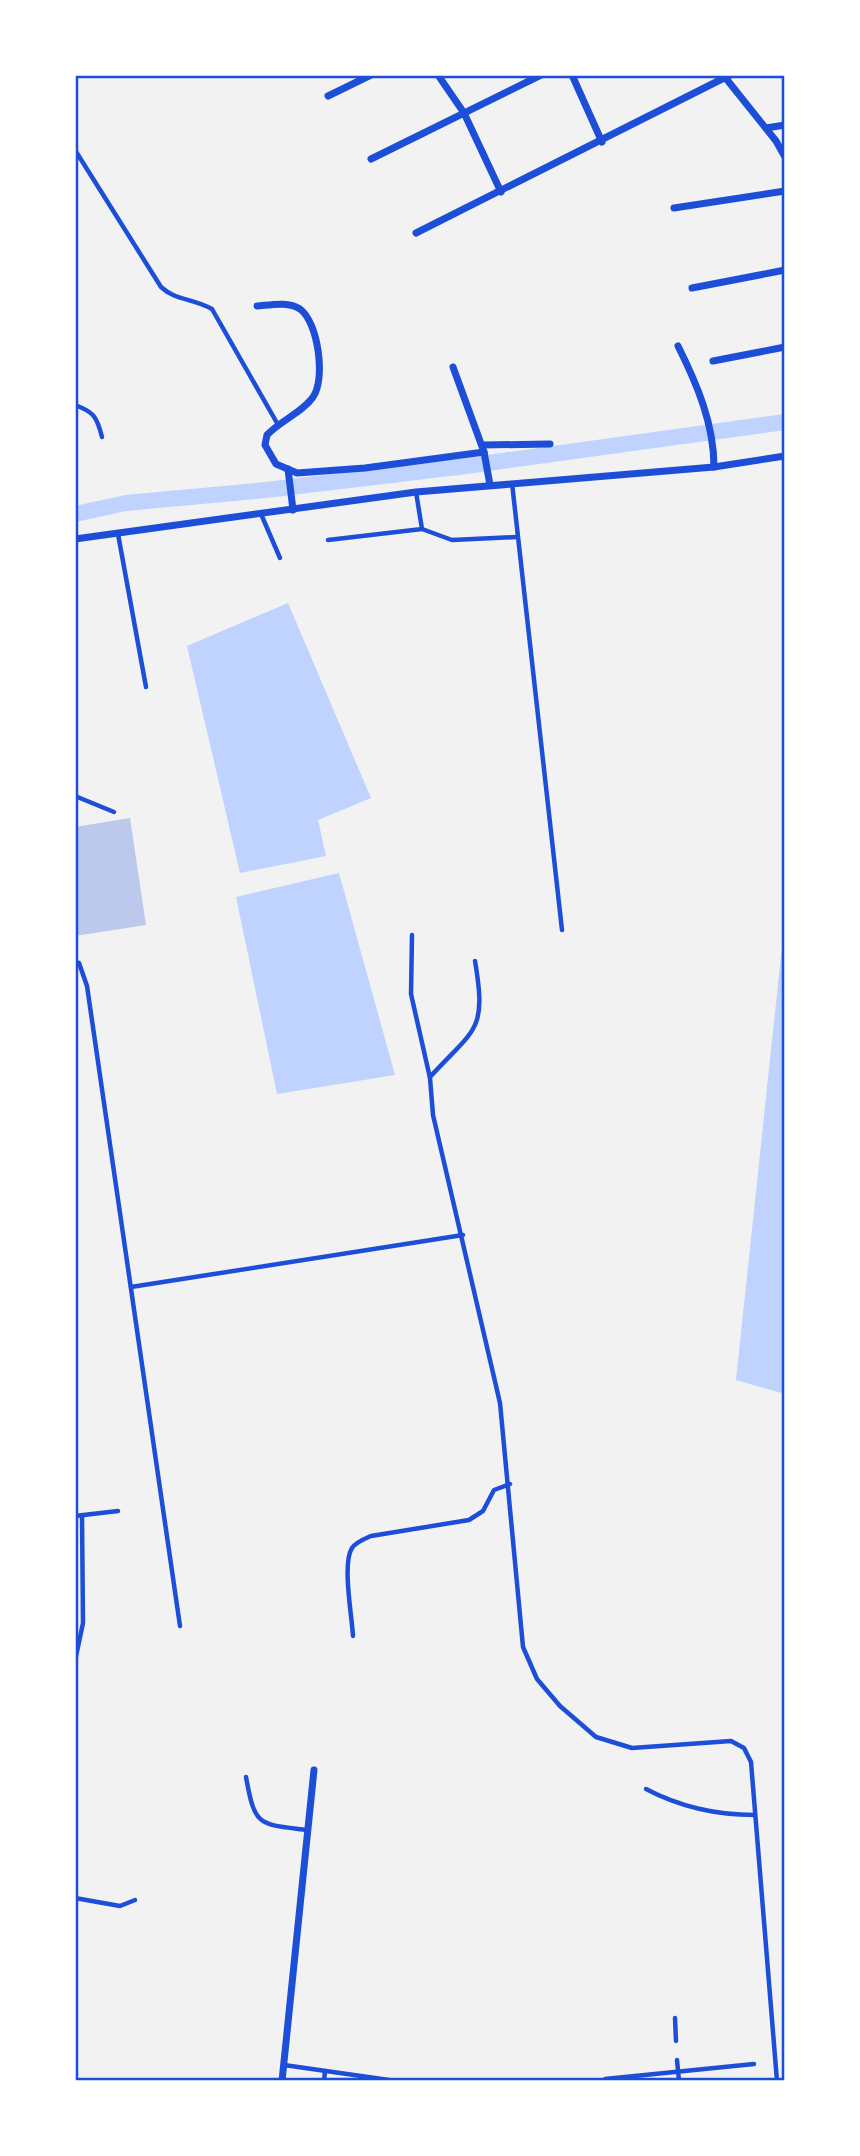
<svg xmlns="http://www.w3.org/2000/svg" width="860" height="2156" viewBox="0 0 860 2156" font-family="Karla,sans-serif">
  <rect width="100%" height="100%" fill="#f2f2f2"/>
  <!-- water -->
  <g fill="#bfd3fe">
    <polygon points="288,603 371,798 318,820 326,856 240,873 187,646"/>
    <polygon points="339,873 395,1075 277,1094 236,897"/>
    <polygon points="785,918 785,1394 736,1380"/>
  </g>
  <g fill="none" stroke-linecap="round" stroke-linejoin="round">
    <!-- canal -->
    <polyline stroke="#bfd3fe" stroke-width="16" points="75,514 126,503 266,490 466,466 785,422"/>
  </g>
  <!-- building -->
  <polygon fill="#bdc9ec" points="130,818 146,925 75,936 75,827"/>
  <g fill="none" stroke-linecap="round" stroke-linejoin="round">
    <!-- service -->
    <g stroke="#1d4ed8" stroke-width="4.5">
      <path d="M75 150 161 287C176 301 193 298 212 309L277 423"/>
      <path d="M75 405C94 412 97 417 102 437"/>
      <polyline points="512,483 562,930"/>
      <polyline points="261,514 280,558"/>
      <polyline points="422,529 452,540 517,537"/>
      <polyline points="118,534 146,687"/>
      <polyline points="328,540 422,529 416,492"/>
      <polyline points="75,796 114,812"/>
      <polyline points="412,935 411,994 430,1078 433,1115 500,1403 523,1647 537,1679 560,1706 596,1737 632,1748 731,1741 744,1748 751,1762 777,2081"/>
      <polyline points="75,962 79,963 87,986 180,1626"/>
      <path d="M430 1077C475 1028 487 1032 475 961"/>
      <polyline points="131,1287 463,1235"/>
      <polyline points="75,1516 118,1511"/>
      <path d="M353 1636C352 1617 342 1563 352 1548 356 1542 364 1539 371 1536L469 1520 483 1511 494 1490 510 1484"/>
      <polyline points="75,1661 83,1623 82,1516"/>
      <path d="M246 1777C255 1827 258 1824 307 1830"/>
      <path d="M646 1789C680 1807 716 1815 755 1815"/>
      <polyline points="75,1898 120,1906 135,1900"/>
      <polyline points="675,2018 676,2041"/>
      <polyline points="677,2060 679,2081"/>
      <polyline points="284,2065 396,2081"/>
      <polyline points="605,2079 754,2064"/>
      <polyline points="324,2081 325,2071"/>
    </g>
    <!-- minor -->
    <g stroke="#1d4ed8" stroke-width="7">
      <polyline points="438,75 464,113 501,192"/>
      <polyline points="572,75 602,142"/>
      <polyline points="724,76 776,141 785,157"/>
      <polyline points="328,96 371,75"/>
      <polyline points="766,128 785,125"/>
      <polyline points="371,159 541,75"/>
      <polyline points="674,208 785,191"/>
      <polyline points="416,233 730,75"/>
      <polyline points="692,288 785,270"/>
      <path d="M257 306C270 305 288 301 300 309 318 322 326 379 313 397 303 412 280 421 267 435L265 445 276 464 297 473 365 468 484 452 490 485"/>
      <path d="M678 346C697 384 714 424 714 467"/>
      <polyline points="713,361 785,347"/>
      <polyline points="453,367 484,452"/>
      <polyline points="483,445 550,444"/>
      <polyline points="288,469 293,510"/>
      <polyline points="75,539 416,492 714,467 785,456"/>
      <polyline points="282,2081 314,1770"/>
    </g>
  </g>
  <!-- border -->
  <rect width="860" height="2156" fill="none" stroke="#ffffff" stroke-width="154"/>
  <rect x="77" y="77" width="706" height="2002" fill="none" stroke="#1d4ed8" stroke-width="2.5"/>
</svg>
